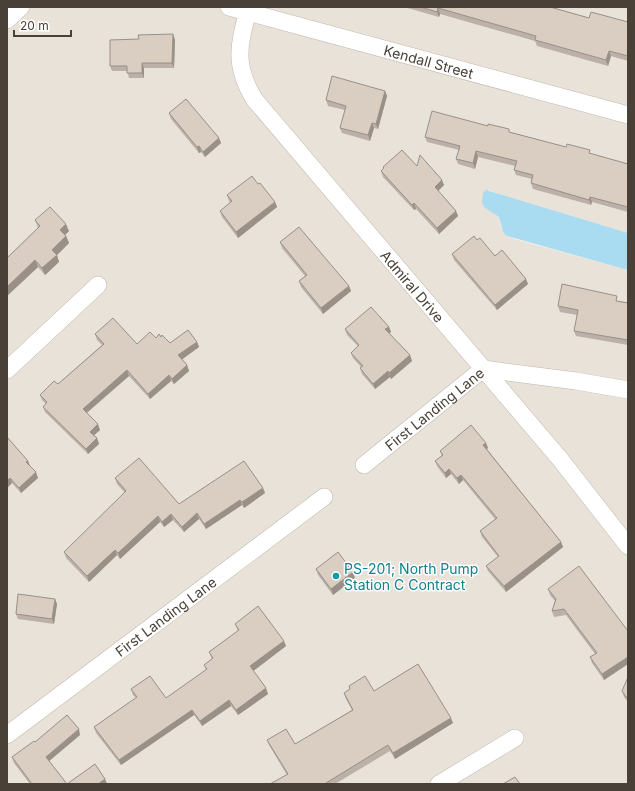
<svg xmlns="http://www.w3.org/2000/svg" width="635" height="791" viewBox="0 0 635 791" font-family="Inter,sans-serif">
  <rect width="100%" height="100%" fill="#f5f1eb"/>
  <!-- residential -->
  <polygon fill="#e9e2d9" points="7,7 628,7 628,233 513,199 489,190 485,208 499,217 501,228 507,236 514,239 628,270 628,784 7,784"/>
  <!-- water -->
  <polygon fill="#a9dcf0" points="486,190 628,233 628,270 507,236 503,232 499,217 485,208 482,203 483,193"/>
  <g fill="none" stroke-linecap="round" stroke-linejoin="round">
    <!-- minor casing -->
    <g stroke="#c1b7ad" stroke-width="18">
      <g id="minor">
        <path id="s1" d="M229 7 628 115"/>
        <path id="s2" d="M249 7C239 45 233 63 254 99L560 459 628 546"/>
        <polyline points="7,20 21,7"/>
        <polyline points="7,370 98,285"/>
        <path id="s3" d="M364 465 483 369 576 381 628 390"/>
        <path id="s4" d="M7 735 324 497"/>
        <polyline points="439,784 515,738"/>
      </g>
    </g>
    <!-- minor -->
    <use href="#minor" stroke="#fff" stroke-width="17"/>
  </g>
  <!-- wall -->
  <g fill="#bbb1a8">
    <polygon points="404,7 550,7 589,18 628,22 628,61 611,56 608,66 537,46 535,41 440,14 439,17"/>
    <polygon points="173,34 175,40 174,68 144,68 144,78 129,78 127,71 112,71 110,66 139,39"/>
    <polygon points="385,91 387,96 378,129 374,128 370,141 342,133 340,128 345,110 328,106 326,100"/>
    <polygon points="169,113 219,138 221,143 205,157 201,152 199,153 171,119"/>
    <polygon points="510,132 628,164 628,212 592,202 591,205 533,189 531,183 532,179 516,175 514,170 515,166 478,157 475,169 458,164 456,159 459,150 427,142 425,137"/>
    <polygon points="417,166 444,185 438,191 456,211 458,216 439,234 416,209 414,210 383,177 381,171 384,168 383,167"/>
    <polygon points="258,184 275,202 277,207 238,238 222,217 220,211 230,203 229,201 227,195"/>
    <polygon points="35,220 69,231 65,235 66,236 69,243 57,255 59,262 45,275 38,267 7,296 7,258 38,228"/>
    <polygon points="477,240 528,284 497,310 454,260 452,254"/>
    <polygon points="280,242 349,286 351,291 323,314 301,287 299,281 305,276 282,248"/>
    <polygon points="619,301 628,303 628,345 576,336 574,331 577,315 560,312 558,306"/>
    <polygon points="389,327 391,332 389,333 410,355 412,361 391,379 390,377 375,389 362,374 360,368 361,367 353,358 351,353 358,346 347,335 345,329"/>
    <polygon points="95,334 137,344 156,338 161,337 170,343 197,342 199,347 182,359 187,365 189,371 174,384 171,381 150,399 129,376 87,413 100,430 94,435 97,438 99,444 88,454 45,412 43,407 46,404 42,400 40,395 58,384 102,345 97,340"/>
    <polygon points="7,437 28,461 30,466 38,478 21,493 12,483 7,488"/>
    <polygon points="486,443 488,448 487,449 561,542 563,547 506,592 488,571 486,566 498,557 482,537 480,531 495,519 463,480 459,484 451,474 446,478 437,466 435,461 442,456 440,451"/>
    <polygon points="115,478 179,504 263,488 265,493 244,508 242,505 206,529 199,519 184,532 173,520 164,527 160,522 120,559 117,555 89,582 66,558 64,552 125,493 117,484"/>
    <polygon points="316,569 355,578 333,595 318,575"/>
    <polygon points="548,589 628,631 628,664 604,680 592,663 590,657 595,654 566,615 554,617 552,611 555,601 550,595"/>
    <polygon points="55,599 57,604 54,624 18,619 16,614"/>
    <polygon points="235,624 286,646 253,671 268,694 238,715 231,706 202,726 194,715 121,765 96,733 94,727 136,698 133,695 131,689 166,698 206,670 204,665 212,659 209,652 238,631"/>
    <polygon points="628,677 628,702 624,697 622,691"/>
    <polygon points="349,686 374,691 453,723 395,759 390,751 335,784 270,784 287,775 269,745 267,740 295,744 352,710 346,699 344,693 350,690"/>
    <polygon points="80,735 49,761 67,784 105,779 107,784 30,784 14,763 12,757 35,742"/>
  </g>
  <!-- shaded-wall -->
  <g fill="#999088">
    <polygon points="438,8 440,14 439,17 437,12"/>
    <polygon points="173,34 175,40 174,68 172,63"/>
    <polygon points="609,51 611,56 608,66 606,60"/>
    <polygon points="142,63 144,68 144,78 142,73"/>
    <polygon points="385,91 387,96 378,129 376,124"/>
    <polygon points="372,123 374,128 370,141 368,135"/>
    <polygon points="219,138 221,143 205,157 203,152"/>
    <polygon points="199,146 201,152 199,153 197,147"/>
    <polygon points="476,151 478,157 475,169 473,163"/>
    <polygon points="442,180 444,185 437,192 435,187"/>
    <polygon points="590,197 592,202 591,205 589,200"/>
    <polygon points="275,202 277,207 238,238 236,232"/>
    <polygon points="414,203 416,209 414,210 412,205"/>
    <polygon points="456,211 458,216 439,234 437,228"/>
    <polygon points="66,224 69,231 63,237 60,230"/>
    <polygon points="66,236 69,243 57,255 59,262 45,275 42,268 52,250"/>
    <polygon points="35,260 38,267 7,296 7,287"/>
    <polygon points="526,279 528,284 497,310 495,305"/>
    <polygon points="349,286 351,291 323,314 321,308"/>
    <polygon points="389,327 391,332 387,335 385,329"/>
    <polygon points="197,342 199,347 180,361 178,355"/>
    <polygon points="410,355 412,361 391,379 389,373"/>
    <polygon points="187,365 189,371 174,384 172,379"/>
    <polygon points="127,370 129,376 85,414 83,409"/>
    <polygon points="388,371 390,377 375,389 373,384"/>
    <polygon points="169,375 171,381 150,399 148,394"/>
    <polygon points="98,424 100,430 92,437 90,432"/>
    <polygon points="97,438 99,444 88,454 86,449"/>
    <polygon points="486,443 488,448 485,450 483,445"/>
    <polygon points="28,461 30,466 28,468 26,462"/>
    <polygon points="449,469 451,474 446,478 445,473"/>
    <polygon points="36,472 38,478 21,493 19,488"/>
    <polygon points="461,475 463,480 459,484 457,478"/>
    <polygon points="10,478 12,483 7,488 7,481"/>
    <polygon points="263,488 265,493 244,508 242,502"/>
    <polygon points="240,500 242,505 206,529 204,524"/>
    <polygon points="197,513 199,519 184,532 182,527"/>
    <polygon points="171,514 173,520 164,527 162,522"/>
    <polygon points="158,516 160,522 120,559 118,553"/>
    <polygon points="561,542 563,547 506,592 504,586"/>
    <polygon points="115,550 117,555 89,582 87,576"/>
    <polygon points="353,572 355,578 333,595 331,589"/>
    <polygon points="55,599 57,604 54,624 52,619"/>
    <polygon points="284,641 286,646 252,672 250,666"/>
    <polygon points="628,657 628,664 604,680 602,674"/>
    <polygon points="266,688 268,694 238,715 236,710"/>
    <polygon points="229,700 231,706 202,726 200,721"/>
    <polygon points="192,710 194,715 121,765 119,760"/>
    <polygon points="451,718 453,723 395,759 393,753"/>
    <polygon points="79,729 80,735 48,762 46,757"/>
    <polygon points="105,779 107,784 98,784"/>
  </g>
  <!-- building -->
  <g fill="#dacec3" stroke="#999088">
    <polygon points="421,7 550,7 589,18 591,12 628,22 628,56 609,51 606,60 535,40 536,36 438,8 437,12"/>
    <polygon points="173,34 172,63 142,63 142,73 127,73 127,66 110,66 110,40 139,39 138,35"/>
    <polygon points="332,76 385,91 376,124 372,123 368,135 340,128 346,106 326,100"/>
    <polygon points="186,99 219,138 203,152 199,146 197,147 169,113"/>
    <polygon points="432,111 488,126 488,124 509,129 509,132 566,147 567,144 590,150 589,153 628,164 628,207 590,197 589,200 531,183 533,175 514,170 517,161 476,151 473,163 456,159 460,146 425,137"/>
    <polygon points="402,150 417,166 420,155 442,180 435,187 456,211 437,228 414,203 412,205 381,171 384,168 383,167"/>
    <polygon points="252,176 258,184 260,183 275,202 236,232 220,211 232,201 227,195"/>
    <polygon points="50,207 66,224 60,230 66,236 52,250 57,255 42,268 35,260 7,287 7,258 40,226 35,220"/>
    <polygon points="299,227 349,286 321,308 299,281 307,275 280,242"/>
    <polygon points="474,236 477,240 480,238 495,256 502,250 526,279 495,305 452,254"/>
    <polygon points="562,284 617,296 616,301 628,303 628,340 574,331 578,310 558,306"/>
    <polygon points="371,307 389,327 385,329 410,355 389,373 388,371 373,384 360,368 363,366 351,353 359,345 345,329"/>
    <polygon points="113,318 137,344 150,332 156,338 159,334 161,337 162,335 170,343 188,330 197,342 178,355 187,365 172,379 169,375 148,394 127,370 83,409 98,424 90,432 97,438 86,449 43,407 47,402 40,395 54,381 58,384 104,344 95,334"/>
    <polygon points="471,425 486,443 483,445 561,542 504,586 486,566 499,556 480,531 497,518 461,475 457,478 449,469 445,473 435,461 443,455 440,451"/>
    <polygon points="7,437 28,461 26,462 36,472 19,488 10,478 7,481"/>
    <polygon points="139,458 179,504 244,461 263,488 242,502 240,500 204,524 197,513 182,527 171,514 162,522 158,516 118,553 115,550 87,576 64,552 126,491 115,478"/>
    <polygon points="338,552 353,572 331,589 316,569"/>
    <polygon points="579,566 628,631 628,657 602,674 590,657 597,653 564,609 552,611 556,599 548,589"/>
    <polygon points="18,594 55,599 52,619 16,614"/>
    <polygon points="258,606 284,641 250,666 266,688 236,710 229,700 200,721 192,710 119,760 94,727 137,697 131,689 150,676 166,698 207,669 204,665 213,658 209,652 239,630 235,624"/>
    <polygon points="418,664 451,718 393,753 388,745 326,783 327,784 270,784 288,774 267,740 286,729 295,744 353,710 344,693 350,689 349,686 365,676 374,691"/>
    <polygon points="628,677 628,697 626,697 622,691"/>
    <polygon points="67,715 79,729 46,757 67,784 95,764 105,779 98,784 32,784 12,757 34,741 35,742"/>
    <polygon points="515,777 520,784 503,784"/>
  </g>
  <!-- markers -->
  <circle fill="#0f9aa8" stroke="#fff" stroke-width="1.5" cx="336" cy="576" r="4"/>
  <g text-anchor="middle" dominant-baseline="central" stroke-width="3" stroke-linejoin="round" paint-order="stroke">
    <!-- street labels -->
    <g font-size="14" fill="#494138" stroke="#fff">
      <text stroke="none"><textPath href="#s1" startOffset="207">Kendall Street</textPath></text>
      <text stroke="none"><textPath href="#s2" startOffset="341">Admiral Drive</textPath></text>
      <text stroke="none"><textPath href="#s3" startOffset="90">First Landing Lane</textPath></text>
      <text stroke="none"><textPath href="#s4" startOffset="198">First Landing Lane</textPath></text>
    </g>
    <!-- culture labels -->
    <g font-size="14" fill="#0d838f" stroke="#fff" text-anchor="start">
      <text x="344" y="568">PS-201; North Pump<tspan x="344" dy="16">Station C Contract</tspan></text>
    </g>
  </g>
  <!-- border -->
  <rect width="635" height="791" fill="none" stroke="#494138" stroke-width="16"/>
  <!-- scale -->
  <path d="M14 30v6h57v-6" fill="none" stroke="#494138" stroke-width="2"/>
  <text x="20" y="30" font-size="12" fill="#494138" stroke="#ffffff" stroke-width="3" paint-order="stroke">20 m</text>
</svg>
